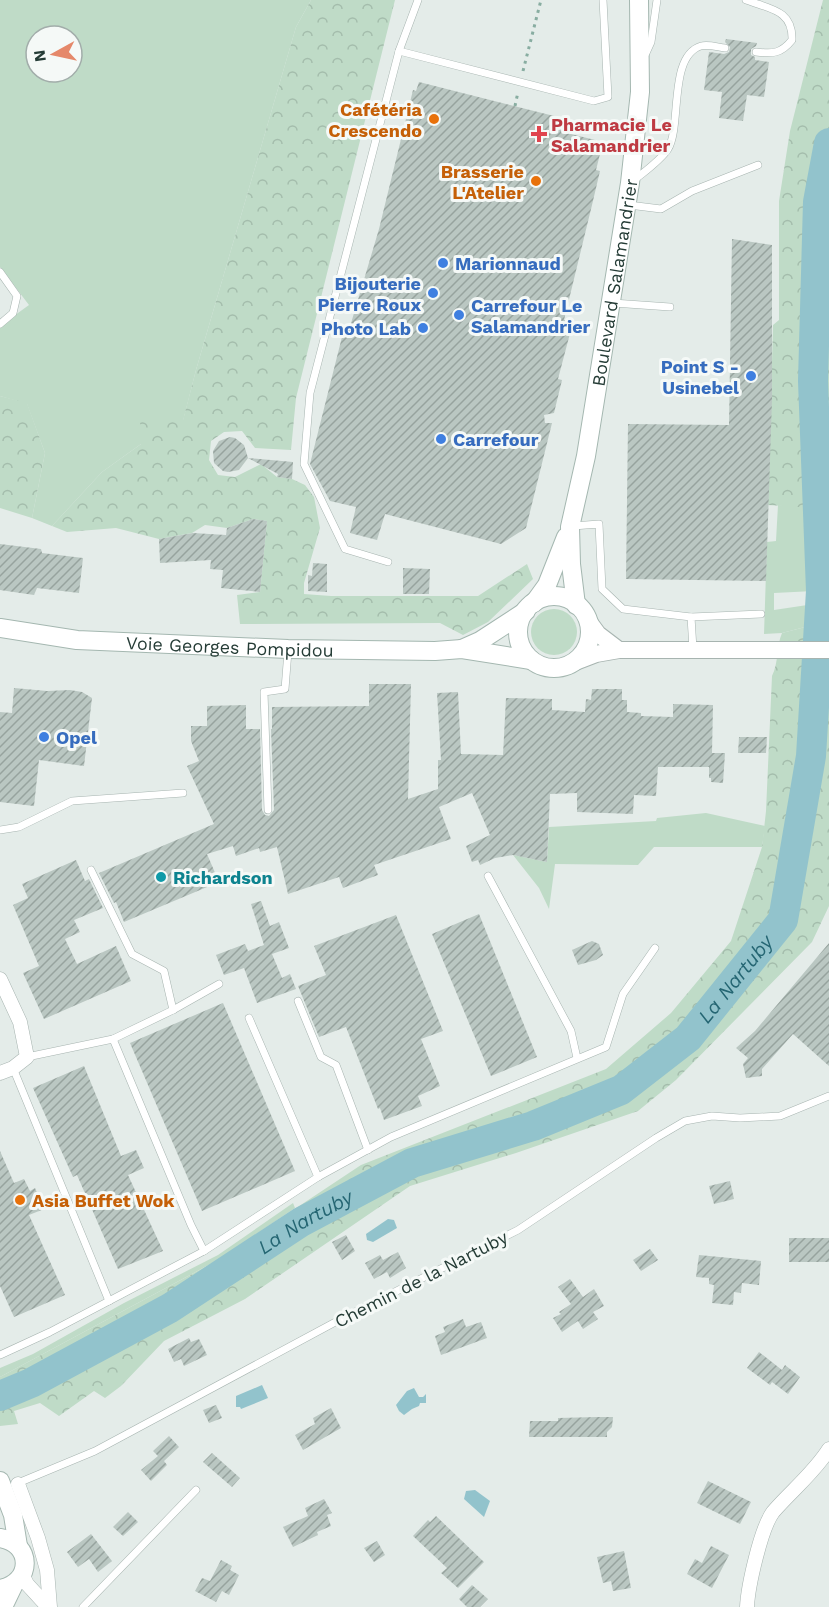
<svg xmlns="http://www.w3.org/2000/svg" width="829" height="1607" viewBox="0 0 829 1607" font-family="'Work Sans',sans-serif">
  <defs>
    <pattern id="forest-crowns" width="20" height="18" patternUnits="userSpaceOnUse" patternTransform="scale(1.5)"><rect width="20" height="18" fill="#bfdbc7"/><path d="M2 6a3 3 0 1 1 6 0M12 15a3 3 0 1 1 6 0" fill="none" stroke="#a4bdac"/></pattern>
    <pattern id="building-hatch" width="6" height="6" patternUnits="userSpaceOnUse" patternTransform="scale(1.5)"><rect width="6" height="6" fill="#bac7c2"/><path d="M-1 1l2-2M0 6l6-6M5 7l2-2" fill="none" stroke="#97a39e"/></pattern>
  </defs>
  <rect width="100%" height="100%" fill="#e4ece9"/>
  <!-- green -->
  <g fill="#bfdbc7" fill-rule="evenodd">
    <path d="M0 0H311L296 27 196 370 183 421 141 444 102 472 52 526 32 518 45 453 27 404 0 396V326L29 305 0 267ZM36 36H72V72H36Z"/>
    <polygon points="778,505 814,507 814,591 774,593 774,610 814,604 809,626 782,633 764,634 767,542 776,541"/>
    <circle cx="554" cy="632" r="23"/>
    <polygon points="706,813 765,826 762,847 654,847 638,865 555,864 549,909 539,888 513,855 547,862 549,827 656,821 657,818"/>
    <polygon points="293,1203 295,1208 216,1261 0,1377 0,1368 33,1354 124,1303 218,1255"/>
  </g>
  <!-- forest -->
  <g fill="url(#forest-crowns)">
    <polygon points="311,0 395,0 296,398 291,450 255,448 242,431 224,432 211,441 209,460 218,475 235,477 261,464 277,477 292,479 305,485 314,497 320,528 304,583 304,594 331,596 478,596 527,564 533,579 488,622 463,635 440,623 240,624 237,595 260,592 267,521 253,519 227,528 205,525 192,533 159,539 116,528 67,532 52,526 102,472 141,444 140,420 183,420 196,370 296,27"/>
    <path d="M823 0H829V906L812 942 676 1080 638 1111 516 1153 410 1186 245 1299 164 1341 121 1386 105 1398 94 1391 59 1416 40 1403 14 1411 18 1424 0 1426V1377L218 1260 361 1165 606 1069 671 1013 731 941 762 847 766 811 772 676C779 662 776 647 782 633L809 626 814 604V508L768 505 773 325 779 320V201L790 131Z"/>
    <polygon points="0,396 27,403 45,453 32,518 0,508"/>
  </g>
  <!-- water -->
  <g fill="#92c3cc">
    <polygon points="388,1219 394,1220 397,1228 373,1242 367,1240 366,1234"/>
    <polygon points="262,1385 268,1398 241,1409 240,1407 236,1407 236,1396"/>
    <polygon points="414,1388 419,1397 423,1397 426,1394 426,1403 420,1403 419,1406 412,1409 404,1415 399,1411 396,1405 407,1391"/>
    <polygon points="475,1490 490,1501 484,1517 464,1499 466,1491"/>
  </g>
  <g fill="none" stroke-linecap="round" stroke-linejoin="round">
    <!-- river -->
    <path stroke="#92c3cc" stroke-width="30" id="s1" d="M0 1396 31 1383 170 1308 301 1222 412 1163 533 1126 621 1090 688 1038 783 920 811 756 821 591 813 381 818 202 829 143"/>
  </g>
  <!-- building -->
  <g fill="url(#building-hatch)">
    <polygon points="726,39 757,43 756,46 751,49 751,55 755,57 755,60 769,62 764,97 747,95 743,121 719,118 722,92 704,90 709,52 724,54 729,52 730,47 725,42"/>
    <polygon points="419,82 566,119 563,132 603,142 596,170 600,171 592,205 564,320 573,322 558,379 562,380 554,413 544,415 545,423 552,423 526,528 501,544 385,514 377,540 350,533 356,507 330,501 310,464 344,329 349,330 379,229 413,90 416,91"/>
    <polygon points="732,239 772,245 772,400 766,581 626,579 628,424 729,425"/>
    <polygon points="230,437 235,438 244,445 248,458 293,462 292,479 277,477 278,474 248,458 239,470 228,472 223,471 214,463 213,451 219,441"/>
    <polygon points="253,519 267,521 260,592 221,588 223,570 210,569 211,560 160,563 159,539 193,533 226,535 227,528"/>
    <polygon points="0,544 41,549 42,553 83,558 79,593 37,588 34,595 0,590"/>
    <polygon points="313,563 327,564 327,592 308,591 308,575 312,576"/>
    <polygon points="403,568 430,569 429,594 403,594"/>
    <polygon points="369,684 411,684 408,799 438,789 438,760 441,760 437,693 458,692 461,754 503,755 506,698 552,699 552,710 585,712 586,699 591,700 592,689 622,689 622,700 627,700 627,712 641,713 641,716 673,717 673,704 713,705 712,753 725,753 723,783 711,782 711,778 709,778 709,767 658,767 656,796 634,795 633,814 577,812 577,793 550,794 547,862 513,855 495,858 480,865 478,860 472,862 466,846 490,835 472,793 439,807 451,839 374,865 378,875 343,888 339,877 288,894 277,847 260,852 259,848 236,856 233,846 207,854 219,882 124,922 116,902 114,903 99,873 214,824 187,766 199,761 191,741 191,726 207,726 207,706 246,705 246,729 260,729 262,810 265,815 269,816 274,810 271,729 272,729 272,707 369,706"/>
    <polygon points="14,688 47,691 70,690 82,692 92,698 84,766 39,760 34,806 0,802 0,712 12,713"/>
    <polygon points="739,737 767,737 766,753 738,753"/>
    <polygon points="76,860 85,881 89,879 103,908 74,920 80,932 65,939 77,964 116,946 131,981 44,1019 23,973 39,966 13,905 28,898 22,884"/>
    <polygon points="261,901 270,926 279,922 289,948 272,954 282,978 290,974 296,989 257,1003 244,968 224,975 216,955 245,944 248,951 264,945 251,904"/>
    <polygon points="479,914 537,1057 491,1076 432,934"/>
    <polygon points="396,915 443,1031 421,1039 440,1086 418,1096 422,1106 384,1120 380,1108 378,1109 346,1027 319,1037 298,986 326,975 314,946"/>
    <polygon points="592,941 599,944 603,955 596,960 578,965 572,950"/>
    <polygon points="829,943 829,1066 793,1034 762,1069 762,1076 746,1078 743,1064 748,1058 736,1048 755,1031"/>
    <polygon points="223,1003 295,1171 202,1211 130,1043"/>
    <polygon points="84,1066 121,1156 136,1150 144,1168 128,1175 163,1251 118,1269 77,1175 73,1177 33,1088"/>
    <polygon points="0,1151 14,1183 24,1179 30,1191 35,1188 44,1209 29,1215 65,1295 14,1317 0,1286"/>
    <polygon points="730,1181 734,1199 714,1204 709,1186"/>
    <polygon points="346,1235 355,1251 342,1260 332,1242"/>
    <rect x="789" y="1238" width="40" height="24"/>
    <polygon points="650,1249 658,1260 641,1271 633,1260"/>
    <polygon points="398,1252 406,1268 390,1278 387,1272 374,1279 365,1263 380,1255 383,1260"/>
    <polygon points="699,1255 761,1261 759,1285 742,1283 741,1293 734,1292 733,1305 712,1303 714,1285 709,1284 709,1278 696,1277"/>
    <polygon points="570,1279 583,1297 594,1289 604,1306 593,1312 598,1319 583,1329 578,1321 562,1332 553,1318 561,1314 559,1312 571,1304 558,1287"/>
    <polygon points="463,1319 466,1327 481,1322 487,1338 441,1355 435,1336 445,1332 443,1327"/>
    <polygon points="189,1338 191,1342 199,1339 207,1355 184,1366 181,1359 174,1362 168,1349"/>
    <polygon points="759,1352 782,1370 785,1365 800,1377 788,1394 772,1382 770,1385 747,1368"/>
    <polygon points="216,1405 222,1418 209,1423 203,1410"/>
    <polygon points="331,1408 341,1428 303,1450 295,1435 315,1424 313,1418"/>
    <polygon points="597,1417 613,1417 612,1427 607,1432 607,1437 529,1437 530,1421 558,1421 558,1418"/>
    <polygon points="169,1436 179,1447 164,1461 167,1465 151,1481 141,1470 158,1456 153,1451"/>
    <polygon points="212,1453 240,1478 232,1487 203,1462"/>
    <polygon points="708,1481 751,1502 740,1524 697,1503"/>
    <polygon points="324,1499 332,1513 327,1515 331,1526 317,1532 318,1535 293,1547 283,1527 308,1516 305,1508"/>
    <polygon points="128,1512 138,1522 123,1536 113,1527"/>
    <polygon points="436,1516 484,1562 458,1588 441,1573 447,1568 413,1536 428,1520 430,1522"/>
    <polygon points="91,1534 112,1561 98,1572 89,1559 78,1567 67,1552"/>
    <polygon points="377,1541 385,1555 374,1562 364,1548"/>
    <polygon points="711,1546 729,1555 712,1588 687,1574 695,1559 702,1563"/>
    <polygon points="624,1551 631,1588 613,1591 611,1581 603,1583 597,1557"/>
    <polygon points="221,1560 232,1566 230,1570 239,1575 229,1595 222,1591 216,1602 195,1591 202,1578 210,1581"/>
    <polygon points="472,1585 488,1599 480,1607 467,1607 459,1599"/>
  </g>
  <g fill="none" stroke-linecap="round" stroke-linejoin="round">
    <!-- service casing -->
    <g stroke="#a7b4b0" stroke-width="8">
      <g id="service">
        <path d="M746 0C770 9 793 10 792 40 781 54 772 54 756 52"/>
        <polyline points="399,51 594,101 608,97 603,0"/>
        <polyline points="646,53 651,42 657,0"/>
        <path d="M633 181C644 172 660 161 668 149 682 126 668 56 701 46 708 44 717 47 725 48"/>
        <polyline points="629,205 661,209 692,191 758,165"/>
        <polyline points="0,272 17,296 13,313 0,324"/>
        <polyline points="613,303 670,307"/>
        <polyline points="573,526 599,524 602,589 623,609 691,617"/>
        <polyline points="388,562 345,549 304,464 310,393 399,51 418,0"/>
        <polyline points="693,649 691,617 761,614"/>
        <polyline points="268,810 264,692 285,689 288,651"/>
        <polyline points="0,830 19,827 72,801 183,793"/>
        <polyline points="91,870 132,954 164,971 173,1010"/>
        <polyline points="488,876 571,1031 577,1058"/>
        <polyline points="298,1001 321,1057 336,1065 368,1150"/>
        <polyline points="249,1018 318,1177"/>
        <polyline points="113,1039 191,1225 204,1251"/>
        <polyline points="27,1057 113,1039 173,1010 219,984"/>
        <polyline points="13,1068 109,1301"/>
        <polyline points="0,1355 50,1332 204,1251 318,1177 391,1137 606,1047 623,994 655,948"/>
        <polyline points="18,1483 95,1451 341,1319 518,1230 656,1138 685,1121 712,1116 740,1118 780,1116 829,1096"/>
        <polyline points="83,1607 196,1490"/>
      </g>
    </g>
    <!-- minor casing -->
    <g stroke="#a7b4b0" stroke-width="15">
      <g id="minor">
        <polyline points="0,979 20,1022 27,1057 13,1068 0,1073"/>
        <polyline points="18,1484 38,1538 47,1570 50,1607"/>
        <polyline points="22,1574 27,1584 48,1607"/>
        <path d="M747 1607C748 1586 761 1528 773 1512 791 1491 814 1473 829 1449"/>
      </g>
    </g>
    <!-- tertiary casing -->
    <g stroke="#a7b4b0" stroke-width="18">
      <g id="tertiary">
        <polyline points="587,619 598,634 619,650"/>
        <polyline points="570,664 596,654 619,650 829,650"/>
      </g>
    </g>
    <!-- secondary casing -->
    <g stroke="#a4b7b0" stroke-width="20">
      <g id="secondary">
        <circle cx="554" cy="632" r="36"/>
        <polyline points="534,603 547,585 566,537"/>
        <path id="s2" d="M576 605 571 564 570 527 586 456 630 183 640 92 639 0"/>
        <path id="s3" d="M0 628 77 640 288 649 435 651 462 649 531 660"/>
        <polyline points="462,649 480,641 526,611"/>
        <polyline points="0,1481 13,1515 18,1546"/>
        <path d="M0 1538C33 1543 33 1583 0 1589"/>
        <polyline points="3,1607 14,1584"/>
      </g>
    </g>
    <!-- path -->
    <g stroke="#88ada1" stroke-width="3" stroke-dasharray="3 4.5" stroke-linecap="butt">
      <polyline points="523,71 541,0"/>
      <polyline points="515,106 518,92"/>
    </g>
    <!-- service -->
    <use href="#service" stroke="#fff" stroke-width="7"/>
    <!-- minor -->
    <use href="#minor" stroke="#fff" stroke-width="14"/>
    <!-- tertiary -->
    <use href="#tertiary" stroke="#fff" stroke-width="16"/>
    <!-- secondary -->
    <use href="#secondary" stroke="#fff" stroke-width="18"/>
  </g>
  <!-- markers -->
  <g fill="#e8710a" stroke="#f5f9f7" stroke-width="2">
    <circle cx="434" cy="119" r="6"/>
    <circle cx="536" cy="181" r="6"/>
    <circle cx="20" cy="1200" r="6"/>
  </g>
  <path fill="#e0444e" stroke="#f5f9f7" stroke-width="2" d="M536 125h6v6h6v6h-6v6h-6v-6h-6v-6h6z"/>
  <g fill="#3f7fe0" stroke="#f5f9f7" stroke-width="2">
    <circle cx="443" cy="263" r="6"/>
    <circle cx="433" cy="293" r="6"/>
    <circle cx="459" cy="315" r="6"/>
    <circle cx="423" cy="328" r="6"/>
    <circle cx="751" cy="376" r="6"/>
    <circle cx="441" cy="439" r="6"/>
    <circle cx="44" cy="737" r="6"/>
  </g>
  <circle fill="#0f9aa8" stroke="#f5f9f7" stroke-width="2" cx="161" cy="877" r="6"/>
  <g text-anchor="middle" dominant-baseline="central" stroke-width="6" stroke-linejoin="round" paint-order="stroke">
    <!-- food labels -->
    <g font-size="18" font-weight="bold" fill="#c56008" stroke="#f5f9f7" text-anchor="end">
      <text x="422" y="109">Cafétéria<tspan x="422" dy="21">Crescendo</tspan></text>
      <text x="524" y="171">Brasserie<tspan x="524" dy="21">L'Atelier</tspan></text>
      <text x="32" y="1200" text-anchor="start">Asia Buffet Wok</text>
    </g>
    <!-- health labels -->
    <g font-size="18" font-weight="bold" fill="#be3a42" stroke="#f5f9f7" text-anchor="start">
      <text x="551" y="124">Pharmacie Le<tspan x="551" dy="21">Salamandrier</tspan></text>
    </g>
    <!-- shop labels -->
    <g font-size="18" font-weight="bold" fill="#366cbe" stroke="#f5f9f7" text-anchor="start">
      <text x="455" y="263">Marionnaud</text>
      <text x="421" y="283" text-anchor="end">Bijouterie<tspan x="421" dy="21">Pierre Roux</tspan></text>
      <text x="471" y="305">Carrefour Le<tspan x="471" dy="21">Salamandrier</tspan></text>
      <text x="411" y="328" text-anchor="end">Photo Lab</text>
      <text x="739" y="366" text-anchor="end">Point S -<tspan x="739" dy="21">Usinebel</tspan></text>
      <text x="453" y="439">Carrefour</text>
      <text x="56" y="737">Opel</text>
    </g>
    <!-- street labels -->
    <g font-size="18" fill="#253c36" stroke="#f5f9f7">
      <text stroke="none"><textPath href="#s2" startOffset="327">Boulevard Salamandrier</textPath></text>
      <text stroke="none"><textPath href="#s3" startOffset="231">Voie Georges Pompidou</textPath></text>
      <text transform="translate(421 1279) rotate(-27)">Chemin de la Nartuby</text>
    </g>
    <!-- culture labels -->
    <g font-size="18" font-weight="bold" fill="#0d838f" stroke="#f5f9f7" text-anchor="start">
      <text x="173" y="877">Richardson</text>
    </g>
    <!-- water labels -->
    <g font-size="20" font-style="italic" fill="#256673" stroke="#f5f9f7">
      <text stroke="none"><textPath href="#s1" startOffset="856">La Nartuby</textPath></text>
      <text stroke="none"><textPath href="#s1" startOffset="352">La Nartuby</textPath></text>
    </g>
  </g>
  <!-- north arrow -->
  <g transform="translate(54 54) rotate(262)"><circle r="28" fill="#f5f9f7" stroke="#a2adaa" stroke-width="1.5"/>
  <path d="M0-4.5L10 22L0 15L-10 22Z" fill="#e5886a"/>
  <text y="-9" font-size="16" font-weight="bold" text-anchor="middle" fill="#253c36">N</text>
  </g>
</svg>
